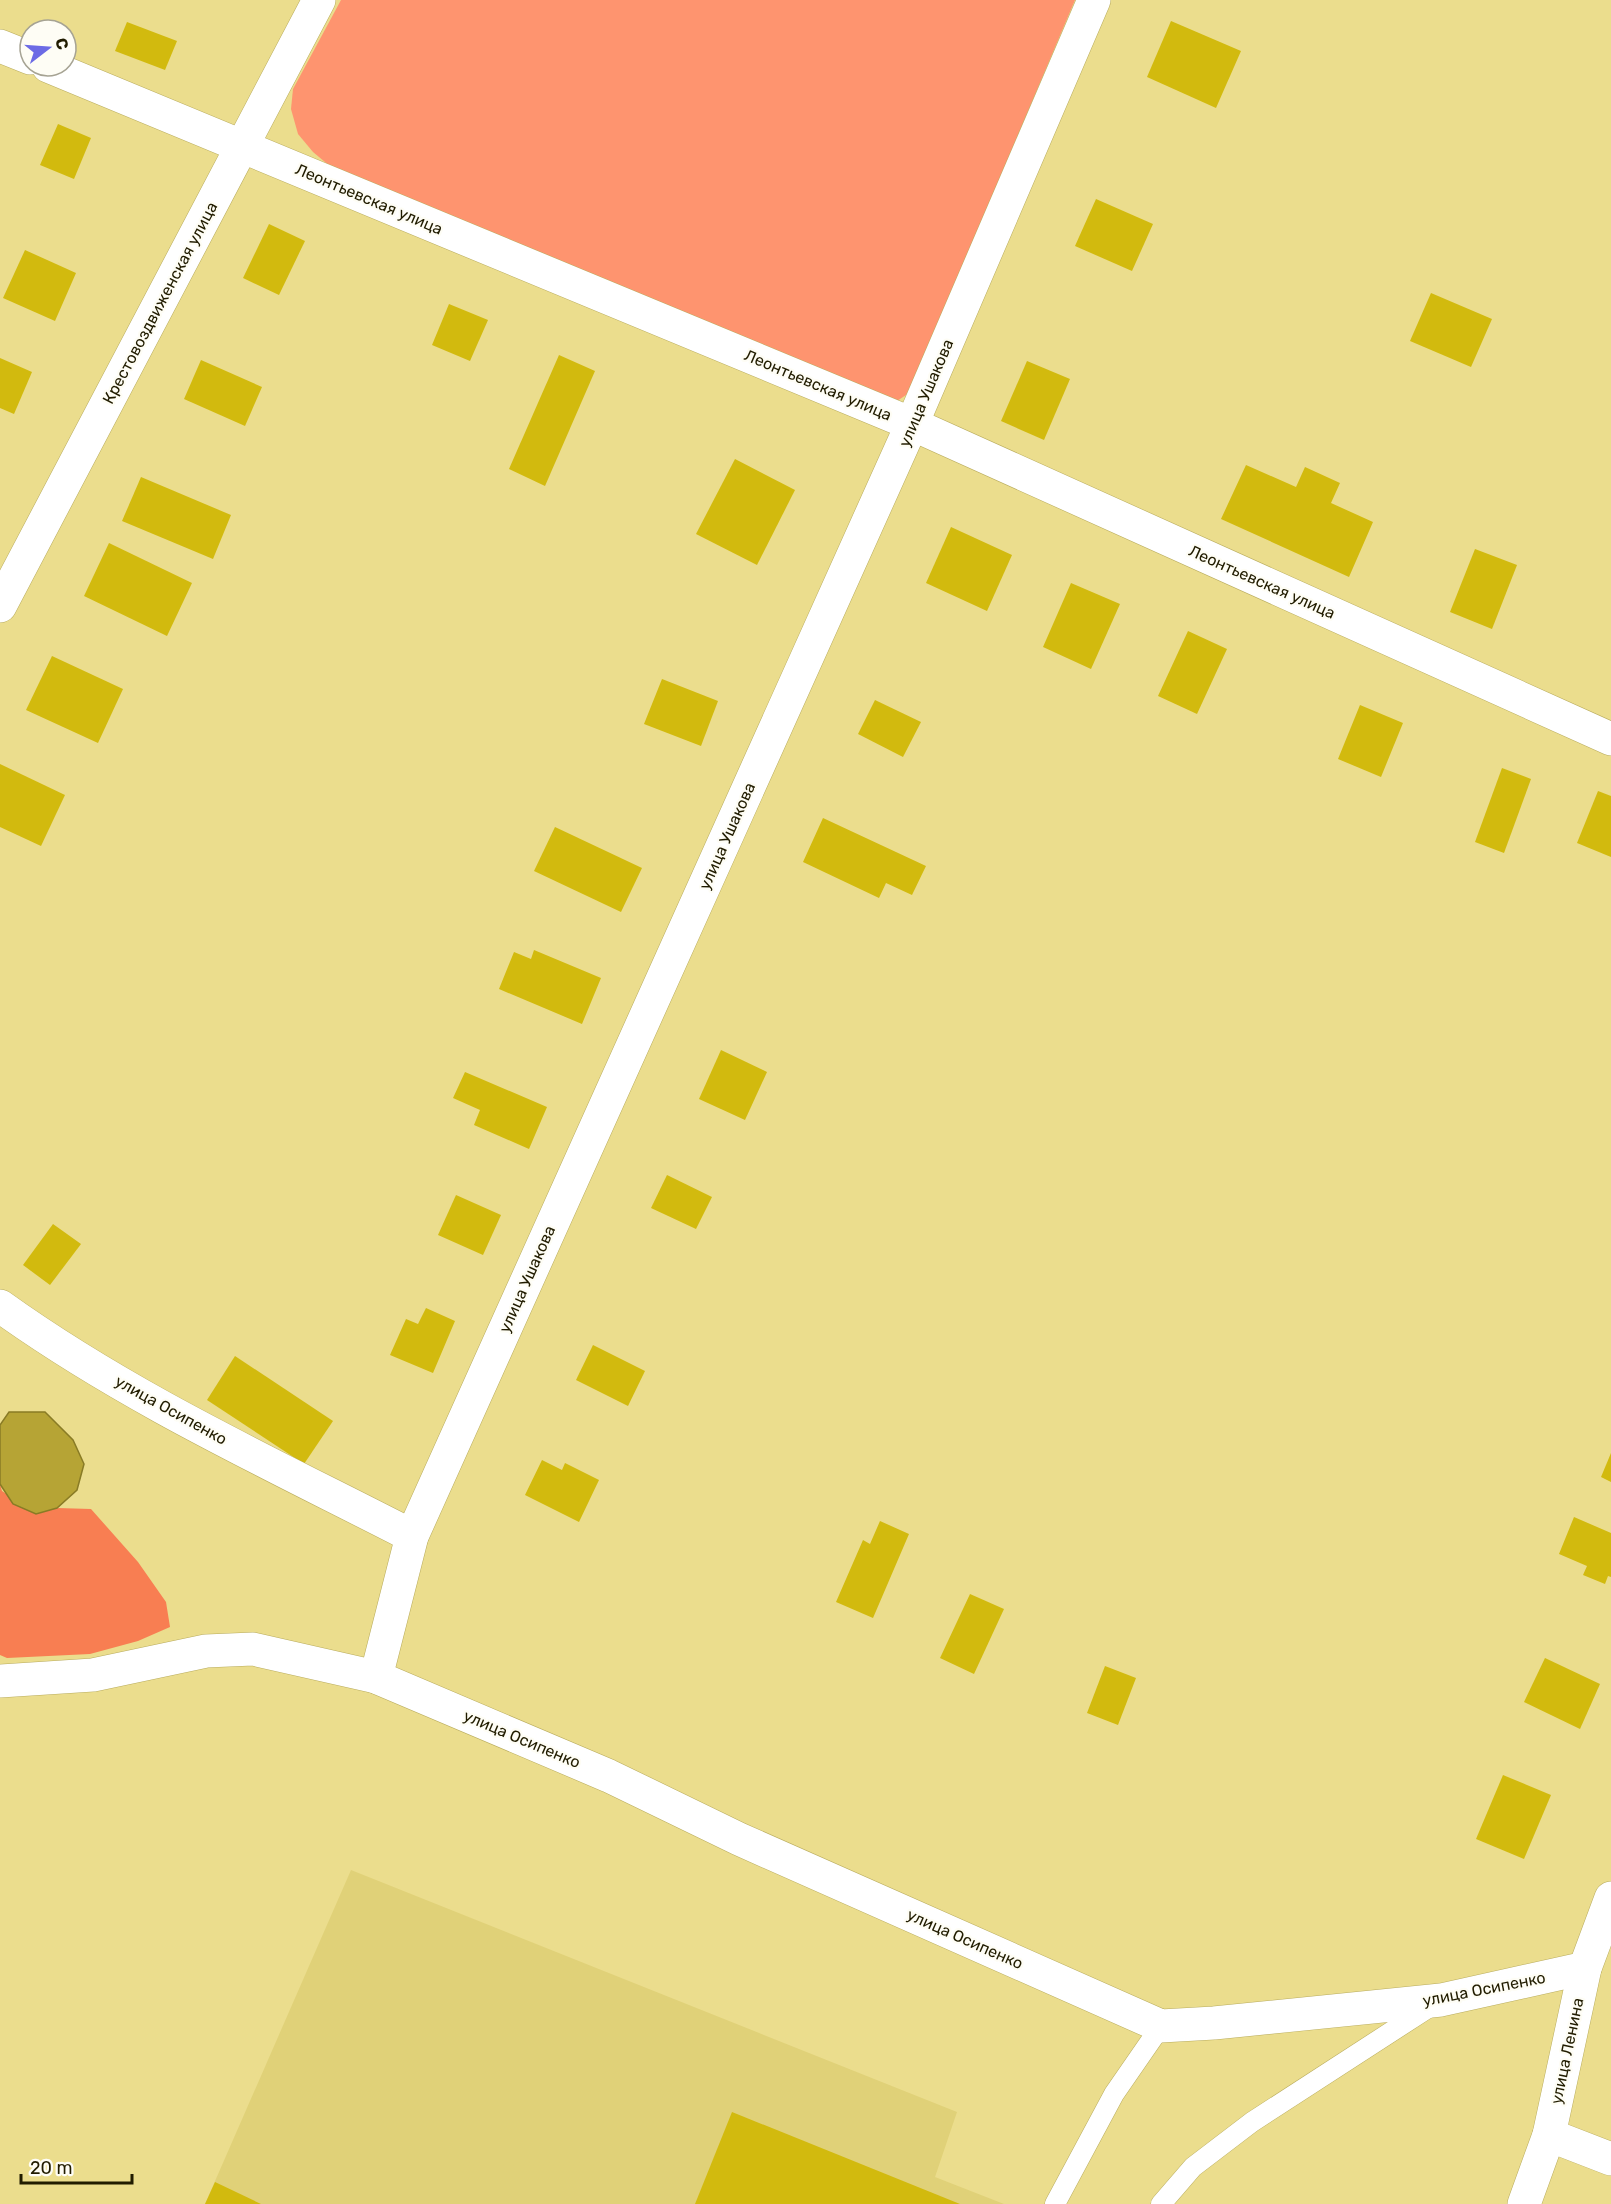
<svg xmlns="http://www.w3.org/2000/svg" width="1611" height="2204" viewBox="0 0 1611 2204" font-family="Rubik,sans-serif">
  <rect width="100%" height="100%" fill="#ebdd8d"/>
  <!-- built -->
  <polygon fill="#e0d178" points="351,1870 957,2112 935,2177 1004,2204 205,2204"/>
  <!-- green -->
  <polygon fill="#fe946f" points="341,0 1075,0 914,381 906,395 897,401 331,167 313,152 298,134 291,109 293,89"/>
  <!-- forest -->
  <polygon fill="#f87e52" points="0,1484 2,1491 36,1514 57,1508 91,1509 138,1562 166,1602 170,1627 138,1641 90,1654 7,1658 0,1655"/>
  <!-- water -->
  <polygon fill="#b6a435" stroke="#897b25" stroke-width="1.5" points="9,1412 45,1412 73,1440 84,1464 77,1490 57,1508 36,1514 13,1504 0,1484 0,1425"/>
  <!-- building -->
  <g fill="#d2ba0e">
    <polygon points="1171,21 1241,51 1216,108 1147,77"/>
    <polygon points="127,22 177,41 165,70 115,51"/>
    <polygon points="58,124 91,138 74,179 40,165"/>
    <polygon points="1096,199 1153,224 1132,271 1075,246"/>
    <polygon points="269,224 305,241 279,295 243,278"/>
    <polygon points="25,250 76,273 55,321 3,298"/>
    <polygon points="1431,293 1492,319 1471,367 1410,341"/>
    <polygon points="449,304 488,320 470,361 432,345"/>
    <polygon points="559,355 595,371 545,486 509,469"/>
    <polygon points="0,358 32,372 14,414 0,408"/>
    <polygon points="201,360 262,387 245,426 184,399"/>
    <polygon points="1027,361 1070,379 1044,440 1001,421"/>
    <polygon points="735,459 795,490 757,565 696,534"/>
    <polygon points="1246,465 1296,487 1305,467 1340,483 1331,503 1373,522 1349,577 1221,519"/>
    <polygon points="141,477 231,515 213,559 122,521"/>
    <polygon points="951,527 1012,555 987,611 926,583"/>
    <polygon points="109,543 192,583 167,636 84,596"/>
    <polygon points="1475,549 1517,565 1492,629 1450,612"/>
    <polygon points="1071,583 1120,604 1091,669 1043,647"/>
    <polygon points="1188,631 1227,649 1197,714 1158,696"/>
    <polygon points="52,656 123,689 98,743 26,710"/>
    <polygon points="662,679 718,701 701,746 644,724"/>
    <polygon points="875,700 921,722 903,757 858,734"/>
    <polygon points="1360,705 1403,723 1381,777 1338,759"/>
    <polygon points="0,764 65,795 41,846 0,827"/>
    <polygon points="1502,768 1531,779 1504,853 1475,842"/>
    <polygon points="1598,791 1611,796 1611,857 1577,843"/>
    <polygon points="823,818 926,866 912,895 886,883 879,898 803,862"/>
    <polygon points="555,827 642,868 621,912 534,871"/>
    <polygon points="534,950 601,978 582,1024 499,989 514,952 531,959"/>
    <polygon points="721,1050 767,1072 745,1120 699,1099"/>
    <polygon points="465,1072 547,1107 529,1149 474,1125 480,1110 453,1098"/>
    <polygon points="667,1175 712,1197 696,1229 651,1208"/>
    <polygon points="456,1195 501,1215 483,1255 438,1235"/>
    <polygon points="53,1224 81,1244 50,1285 23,1265"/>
    <polygon points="426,1308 455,1321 433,1373 390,1355 406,1319 418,1324"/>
    <polygon points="593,1345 645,1371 628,1406 576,1380"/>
    <polygon points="235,1356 333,1421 304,1464 207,1400"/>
    <polygon points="1611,1453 1611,1482 1601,1477"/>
    <polygon points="542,1460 562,1470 565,1463 599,1480 579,1522 525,1495"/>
    <polygon points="1574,1517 1611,1533 1611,1577 1608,1576 1605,1584 1583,1575 1587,1566 1559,1554"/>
    <polygon points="880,1521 909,1534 873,1618 836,1602 863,1540 870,1544"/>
    <polygon points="970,1594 1004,1609 974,1674 940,1658"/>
    <polygon points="1545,1658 1600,1684 1580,1729 1524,1702"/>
    <polygon points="1105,1666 1136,1678 1118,1725 1087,1713"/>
    <polygon points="1503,1775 1551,1795 1524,1859 1476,1839"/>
    <polygon points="732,2112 960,2204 695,2204"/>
    <polygon points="215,2182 261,2204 205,2204"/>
  </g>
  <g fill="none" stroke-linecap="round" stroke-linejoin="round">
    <!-- lane casing -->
    <g stroke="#b9ac5d" stroke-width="21">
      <g id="lane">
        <polyline points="1055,2204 1114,2094 1161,2026"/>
        <polyline points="1161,2204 1193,2167 1252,2122 1431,2006"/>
      </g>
    </g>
    <!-- street casing -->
    <g stroke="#b9ac5d" stroke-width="34">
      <g id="street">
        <polyline points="0,46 30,58"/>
        <polyline points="48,66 912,424 1611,739"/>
        <polyline points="0,606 319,0"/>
        <path d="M0 1306C128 1398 272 1464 412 1536"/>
        <polyline points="376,1677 412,1536 912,424 1094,0"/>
        <polyline points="0,1681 93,1675 206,1651 253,1649 376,1677 609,1776 739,1839 1161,2026 1214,2023 1441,2000 1585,1968"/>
        <polyline points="1549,2135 1611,2159"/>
        <polyline points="1524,2204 1549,2135 1585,1968 1611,1898"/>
      </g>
    </g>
    <!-- lane -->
    <use href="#lane" stroke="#fff" stroke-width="20"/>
    <!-- street -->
    <use href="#street" stroke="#fff" stroke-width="33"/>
  </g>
  <g text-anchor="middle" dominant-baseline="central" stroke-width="4.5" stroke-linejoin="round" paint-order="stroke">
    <!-- street labels -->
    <g font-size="16" fill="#211c00" stroke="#fefdf5">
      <text transform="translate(369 199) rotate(23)">Леонтьевская улица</text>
      <text transform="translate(160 303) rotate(-62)">Крестовоздвиженская улица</text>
      <text transform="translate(818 385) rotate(23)">Леонтьевская улица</text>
      <text transform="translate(926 393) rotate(-67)">улица Ушакова</text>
      <text transform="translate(1262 582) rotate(24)">Леонтьевская улица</text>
      <text transform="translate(727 836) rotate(-66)">улица Ушакова</text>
      <text transform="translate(527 1279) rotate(-66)">улица Ушакова</text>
      <text transform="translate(171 1410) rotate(29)">улица Осипенко</text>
      <text transform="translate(522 1739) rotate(23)">улица Осипенко</text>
      <text transform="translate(965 1939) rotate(24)">улица Осипенко</text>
      <text transform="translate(1484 1989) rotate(-11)">улица Осипенко</text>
      <text transform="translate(1567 2051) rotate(-78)">улица Ленина</text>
    </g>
  </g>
  <!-- north arrow -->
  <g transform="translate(48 48) rotate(73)"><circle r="28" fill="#fefdf5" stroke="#a6a393" stroke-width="1.5"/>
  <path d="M0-4.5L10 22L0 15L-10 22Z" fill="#6c6be5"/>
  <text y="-9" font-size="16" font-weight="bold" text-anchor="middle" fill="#211c00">С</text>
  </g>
  <!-- scale -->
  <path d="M21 2174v9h111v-9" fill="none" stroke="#211c00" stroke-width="3"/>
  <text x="30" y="2174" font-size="18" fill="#211c00" stroke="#fefdf5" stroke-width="4.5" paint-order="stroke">20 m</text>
</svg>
